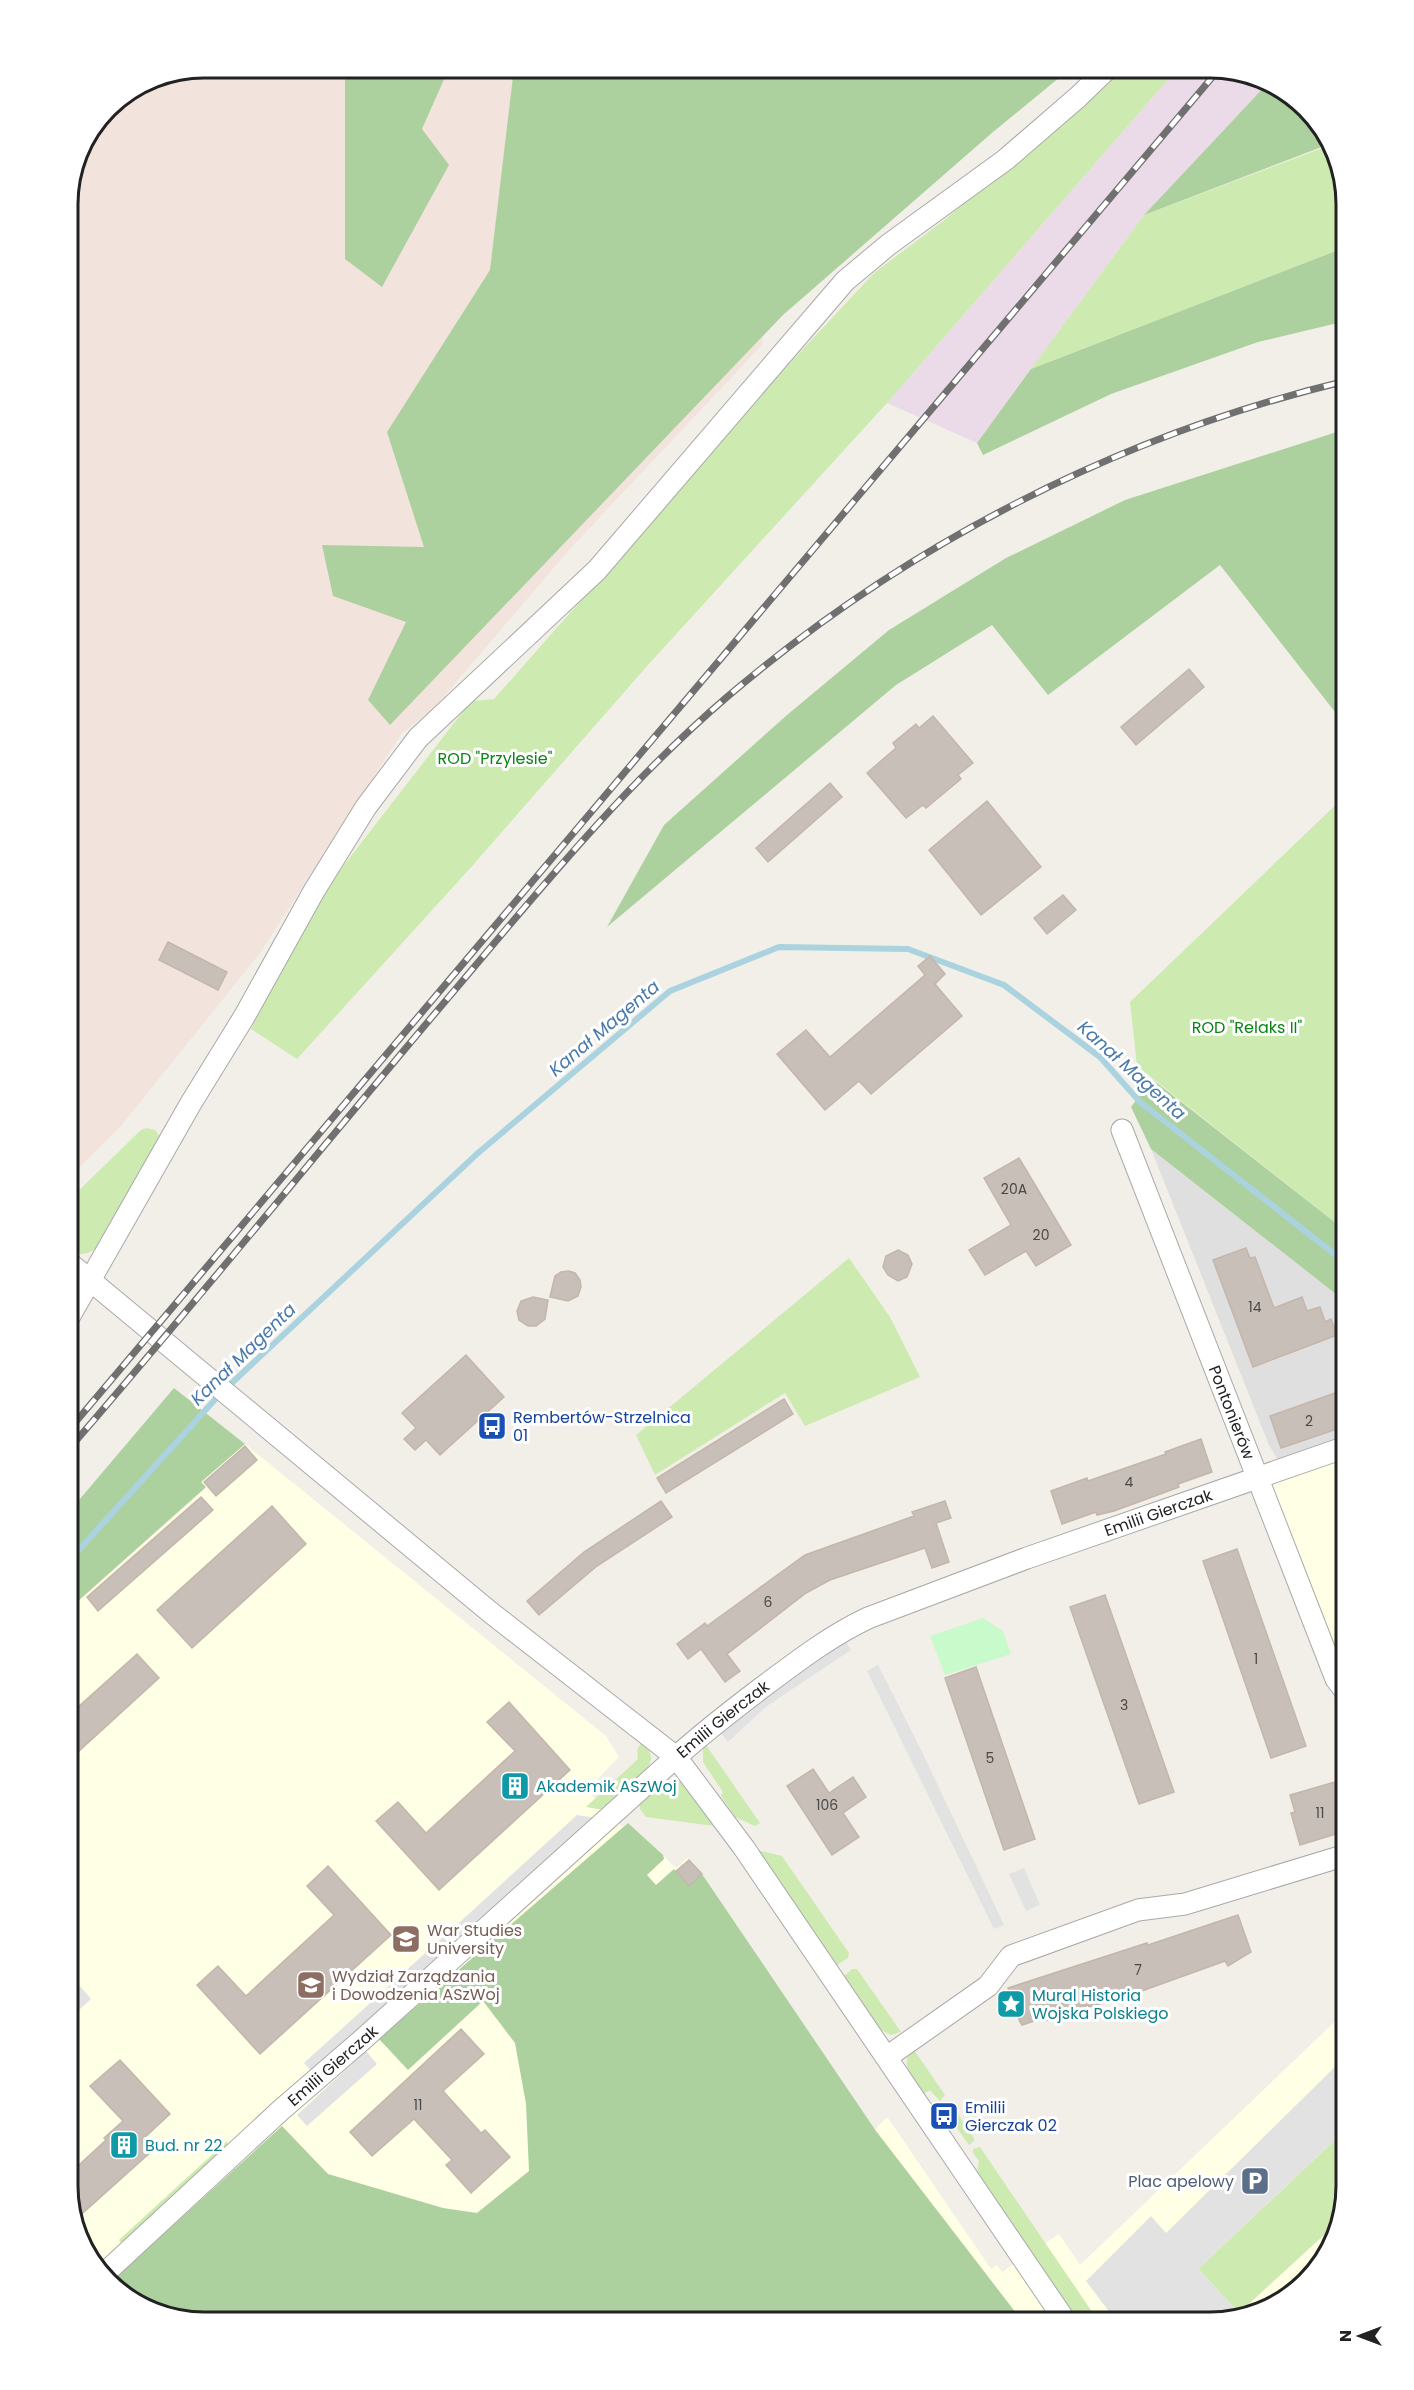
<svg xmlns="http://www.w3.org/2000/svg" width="1414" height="2390" viewBox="0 0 1414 2390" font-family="Poppins,sans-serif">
  <rect width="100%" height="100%" fill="#f2efe9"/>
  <!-- residential -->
  <polygon fill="#e0dfdf" points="1151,1149 1346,1302 1346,1438 1279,1462 1269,1445"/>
  <!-- industrial -->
  <polygon fill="#ebdbe8" points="1178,68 1219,68 1267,84 1144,215 977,443 887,403"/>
  <!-- education -->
  <g fill="#ffffe5">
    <polygon points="1346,1438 1346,1706 1331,1687 1247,1474"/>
    <polygon points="245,1444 606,1736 619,1757 587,1790 622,1827 628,1823 676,1868 687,1858 702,1874 875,2130 886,2118 888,2118 991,2269 997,2265 1002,2272 1059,2234 1080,2265 1346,2011 1346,2187 1324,2262 1270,2309 1210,2322 195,2322 128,2300 81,2246 68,2186 68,1610 206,1488 201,1483"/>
  </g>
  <!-- military -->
  <polygon fill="#f3e3dd" points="204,68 772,68 770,277 762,345 568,551 434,708 402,733 260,953 121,1126 68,1179 68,195 78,151 108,107 152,78"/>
  <!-- grass -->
  <g fill="#cdebb0">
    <polygon points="1121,68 1178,68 887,403 648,665 473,865 297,1059 251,1029 317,900 471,701 494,699 802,350 875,272 943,221 1089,98"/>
    <polygon points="1333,144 1346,204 1346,247 1031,369 1144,215"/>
    <polygon points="1346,795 1346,1231 1137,1066 1130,1002"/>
    <path d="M146 1128 155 1130 161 1138 102 1244C92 1253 80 1258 68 1250V1201L141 1130Z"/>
    <polygon points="849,1258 890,1317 920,1377 805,1426 785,1393 655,1475 636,1435"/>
    <path d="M641 1743C649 1748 655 1757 648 1767 640 1779 615 1799 603 1810L586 1807 638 1759 637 1750Z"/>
    <polygon points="706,1745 760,1823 755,1826 735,1817 721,1796 723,1792 703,1762 703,1748"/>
    <polygon points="673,1780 681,1781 714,1826 646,1817 640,1809 639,1802 658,1785"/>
    <polygon points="758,1850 782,1856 849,1953 848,1958 837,1965"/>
    <polygon points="852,1969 857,1969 901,2032 891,2035 881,2030 844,1976"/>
    <path d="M912 2047 945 2095 940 2101 930 2090 924 2094C913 2077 899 2067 912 2047Z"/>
    <polygon points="948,2103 951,2104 974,2138 974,2141 969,2145 943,2108"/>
    <polygon points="1337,2138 1346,2146 1346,2187 1335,2225 1239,2313 1198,2269"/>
    <polygon points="227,2141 228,2146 122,2244 119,2240"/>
    <polygon points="980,2147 1099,2322 1079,2322 977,2172 979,2161 973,2153 973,2149"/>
  </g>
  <!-- forest -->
  <g fill="#add19e">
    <polygon points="345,68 449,68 422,129 449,165 382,287 345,259"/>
    <polygon points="514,68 1071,68 993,132 783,315 390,725 368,700 406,622 333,596 322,545 424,547 387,432 490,270"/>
    <polygon points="1267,84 1286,91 1332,143 1144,215"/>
    <polygon points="1346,247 1346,321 1258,342 1111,394 983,455 977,443 1031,369"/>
    <polygon points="1346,429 1346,726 1220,565 1048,695 992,625 896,685 607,927 664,825 787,715 889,630 1006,558 1125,500"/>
    <polygon points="1152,1079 1346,1231 1346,1302 1151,1149 1131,1107"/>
    <polygon points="174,1388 245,1444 201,1482 206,1487 68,1610 68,1513"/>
    <polygon points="628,1823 663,1855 664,1859 647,1875 656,1885 674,1869 689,1886 702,1874 876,2131 1023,2322 195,2322 128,2300 112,2281 282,2126 328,2174 443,2208 477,2213 529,2171 526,2104 515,2043 483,2001 408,2070 379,2039"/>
  </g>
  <!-- park -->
  <polygon fill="#c8facc" points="983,1618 1003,1631 1011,1654 945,1675 930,1636"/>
  <!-- parking -->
  <g fill="#e2e2e2">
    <polygon points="844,1639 851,1650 767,1706 728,1742 720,1732"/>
    <polygon points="878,1665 922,1752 1004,1925 994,1929 867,1671"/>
    <polygon points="577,1815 596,1818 459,1942 449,1932"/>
    <polygon points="1024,1868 1040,1905 1026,1911 1009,1874"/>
    <polygon points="443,1937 453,1947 314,2074 304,2063"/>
    <polygon points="68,1972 91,1999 68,2020"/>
    <polygon points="366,2051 377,2064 307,2126 297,2115"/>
    <polygon points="1346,2056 1346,2146 1337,2138 1198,2269 1239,2313 1236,2316 1210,2322 1117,2322 1086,2281 1151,2216 1166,2233"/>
  </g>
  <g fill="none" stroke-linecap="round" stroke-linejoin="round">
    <!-- stream -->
    <polyline stroke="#aad3df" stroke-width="6" points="68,1562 220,1394 478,1153 670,991 779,947 908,949 1004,985 1100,1057 1140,1102 1346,1263"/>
  </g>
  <!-- building -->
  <g fill="#c7bfb8" stroke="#c4b6ab" stroke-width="1.5">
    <polygon points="1189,669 1204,687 1136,745 1121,727"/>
    <polygon points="933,716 973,763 958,775 961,779 926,808 923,805 906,818 867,773 896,748 893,743 916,724 919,728"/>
    <polygon points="830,783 842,797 768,862 756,848"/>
    <polygon points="987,801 1041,867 981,915 929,850"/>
    <polygon points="1063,895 1076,910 1047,934 1034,918"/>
    <polygon points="168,942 227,972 218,990 159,960"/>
    <polygon points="930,956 945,974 935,984 962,1016 871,1094 859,1081 825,1110 777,1054 806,1030 830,1057 925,975 918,966"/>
    <polygon points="1019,1158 1071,1245 1036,1266 1026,1251 985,1275 969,1250 1011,1225 984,1178"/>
    <polygon points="1246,1248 1250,1258 1255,1257 1274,1308 1302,1297 1307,1311 1320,1307 1325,1322 1331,1319 1337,1335 1253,1367 1213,1260"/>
    <polygon points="898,1250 908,1255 912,1264 907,1277 898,1281 888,1275 883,1267 886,1256"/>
    <polygon points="569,1271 575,1273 580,1280 581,1287 578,1296 568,1301 550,1297 555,1276 561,1272"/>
    <polygon points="533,1297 548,1300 545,1319 536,1326 528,1326 519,1320 517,1311 521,1301"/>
    <polygon points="466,1355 504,1397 440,1455 426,1440 415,1450 404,1439 416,1428 402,1413"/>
    <polygon points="1346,1389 1346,1426 1281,1448 1270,1416"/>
    <polygon points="784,1399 793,1414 666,1493 657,1478"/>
    <polygon points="1201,1439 1212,1472 1178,1484 1179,1487 1163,1493 1114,1511 1097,1515 1096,1512 1062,1524 1051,1491 1087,1478 1088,1481 1166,1454 1165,1452"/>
    <polygon points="245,1446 257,1460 216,1496 204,1482"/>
    <polygon points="201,1497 213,1510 98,1611 87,1597"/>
    <polygon points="661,1501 672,1517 597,1566 539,1615 527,1601 584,1552"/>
    <polygon points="945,1501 951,1518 936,1523 949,1562 932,1568 925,1548 830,1580 806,1593 727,1654 740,1671 725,1682 701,1649 688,1659 677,1644 705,1623 707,1626 805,1555 914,1516 912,1512"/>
    <polygon points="272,1506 306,1544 192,1648 157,1610"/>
    <polygon points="1237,1549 1306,1746 1271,1758 1203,1561"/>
    <polygon points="1105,1595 1174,1792 1139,1804 1070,1607"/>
    <polygon points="137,1654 159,1678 68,1761 68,1716"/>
    <polygon points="976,1667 1035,1839 1004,1850 945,1678"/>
    <polygon points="509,1702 570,1770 439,1890 376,1821 398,1802 426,1833 515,1751 487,1722"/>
    <polygon points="813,1769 829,1793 853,1777 866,1797 843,1813 859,1837 832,1855 787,1786"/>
    <polygon points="1342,1780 1346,1794 1346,1831 1300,1845 1291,1813 1295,1812 1290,1795"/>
    <polygon points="689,1860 702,1874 689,1886 676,1871"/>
    <polygon points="328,1866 391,1935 260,2054 197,1985 218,1966 246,1996 334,1915 307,1886"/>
    <polygon points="1238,1915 1251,1952 1228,1966 1225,1961 1136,1993 1134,1990 1102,2000 1103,2003 1089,2007 1088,2005 1044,2021 1043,2018 1022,2025 1020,2022 1008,1988 1147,1943 1148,1945"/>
    <polygon points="461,2029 484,2054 443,2091 481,2133 485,2130 510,2157 471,2193 446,2165 452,2160 414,2119 372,2156 350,2132"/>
    <polygon points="120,2060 170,2114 142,2140 152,2151 75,2220 68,2186 68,2175 106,2140 104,2138 123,2121 90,2086"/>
  </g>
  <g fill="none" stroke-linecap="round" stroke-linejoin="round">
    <!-- minor casing -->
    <g stroke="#a9a9a9" stroke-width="23">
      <g id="minor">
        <path id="s1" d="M1122 1130 1336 1679 1346 1692"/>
        <polyline points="68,1262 490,1612 676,1757 744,1848 1066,2322"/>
        <polyline points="68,1319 191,1103 244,1017 314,891 366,807 418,738 597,570 845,281 888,245 1005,160 1078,97 1108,68"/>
        <polyline points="887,2057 988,1986 1011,1956 1138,1910 1185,1904 1346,1855"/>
        <path id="s2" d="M105 2273 281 2110 362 2040 676 1757C703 1733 731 1711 760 1689 795 1663 828 1637 868 1618L1027 1558 1346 1447"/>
      </g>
    </g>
    <!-- minor -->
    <use href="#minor" stroke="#fff" stroke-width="21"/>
    <!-- rail casing -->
    <g stroke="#707070" stroke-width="7">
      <g id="rail">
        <polyline points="68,1431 1220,68"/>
        <path d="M68 1450C197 1301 321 1148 448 998 536 894 623 786 727 697 905 545 1119 435 1346 381"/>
      </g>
    </g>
    <!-- rail -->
    <use href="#rail" stroke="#fff" stroke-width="4.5" stroke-dasharray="14" stroke-linecap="butt"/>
  </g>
  <!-- icons -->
  <defs>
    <g id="bus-square" transform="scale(1.5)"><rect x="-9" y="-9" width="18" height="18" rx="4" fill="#1a4fb4" stroke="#fff"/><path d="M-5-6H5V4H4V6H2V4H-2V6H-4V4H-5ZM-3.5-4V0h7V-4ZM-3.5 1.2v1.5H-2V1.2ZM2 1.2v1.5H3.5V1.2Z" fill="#fff"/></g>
    <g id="building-square" transform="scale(1.5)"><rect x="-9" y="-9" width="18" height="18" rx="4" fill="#0f9aa8" stroke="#fff"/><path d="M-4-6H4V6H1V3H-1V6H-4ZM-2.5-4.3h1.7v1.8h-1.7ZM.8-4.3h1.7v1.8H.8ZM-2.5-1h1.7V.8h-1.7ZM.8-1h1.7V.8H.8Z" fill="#fff"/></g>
    <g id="university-square" transform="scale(1.5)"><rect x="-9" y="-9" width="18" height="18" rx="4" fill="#8d6e63" stroke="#fff"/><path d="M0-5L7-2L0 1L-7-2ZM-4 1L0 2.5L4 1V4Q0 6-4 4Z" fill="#fff"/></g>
    <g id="sight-square" transform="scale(1.5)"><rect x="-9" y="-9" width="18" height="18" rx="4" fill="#0f9aa8" stroke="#fff"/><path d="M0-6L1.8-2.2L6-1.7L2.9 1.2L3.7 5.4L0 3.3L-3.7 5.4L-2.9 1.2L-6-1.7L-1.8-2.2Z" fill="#fff"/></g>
    <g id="parking-square" transform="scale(1.5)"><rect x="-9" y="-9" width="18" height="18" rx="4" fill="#5c6f8a" stroke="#fff"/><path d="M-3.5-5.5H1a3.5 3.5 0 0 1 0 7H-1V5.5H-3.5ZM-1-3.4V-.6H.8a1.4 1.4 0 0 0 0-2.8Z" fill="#fff"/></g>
  </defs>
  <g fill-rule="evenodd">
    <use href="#bus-square" x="492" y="1426"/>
    <use href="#building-square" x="515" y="1786"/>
    <use href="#university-square" x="406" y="1939"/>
    <use href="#university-square" x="311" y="1985"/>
    <use href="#sight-square" x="1011" y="2004"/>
    <use href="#bus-square" x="944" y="2116"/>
    <use href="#building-square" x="124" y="2145"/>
    <use href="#parking-square" x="1255" y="2181"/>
  </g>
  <g text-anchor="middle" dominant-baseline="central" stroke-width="6" stroke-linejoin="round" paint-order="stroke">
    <!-- number labels -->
    <g font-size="14" fill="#4b4948">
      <text x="1014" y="1189">20A</text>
      <text x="1041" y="1235">20</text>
      <text x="1255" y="1307">14</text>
      <text x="1309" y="1421">2</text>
      <text x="1129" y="1482">4</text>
      <text x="768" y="1602">6</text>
      <text x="1256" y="1659">1</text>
      <text x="1124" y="1705">3</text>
      <text x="990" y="1758">5</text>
      <text x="827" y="1805">106</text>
      <text x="1320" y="1813">11</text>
      <text x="1138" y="1970">7</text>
      <text x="418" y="2105">11</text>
    </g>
    <!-- park labels -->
    <g font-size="16" fill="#0c8416" stroke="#fff">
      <text x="495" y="758">ROD "Przylesie"</text>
      <text x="1247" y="1027">ROD "Relaks II"</text>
    </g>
    <!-- street labels -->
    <g font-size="16" fill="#222" stroke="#fff">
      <text stroke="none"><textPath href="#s1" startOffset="303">Pontonierów</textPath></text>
      <text stroke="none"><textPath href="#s2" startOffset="1316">Emilii Gierczak</textPath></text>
      <text stroke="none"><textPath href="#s2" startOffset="830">Emilii Gierczak</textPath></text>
      <text stroke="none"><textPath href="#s2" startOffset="308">Emilii Gierczak</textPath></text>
    </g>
    <!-- transit labels -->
    <g font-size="16" fill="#164399" stroke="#fff" text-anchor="start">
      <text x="513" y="1417">Rembertów-Strzelnica<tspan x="513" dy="18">01</tspan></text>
      <text x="965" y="2107">Emilii<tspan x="965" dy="18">Gierczak 02</tspan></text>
    </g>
    <!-- culture labels -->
    <g font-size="16" fill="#0d838f" stroke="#fff" text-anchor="start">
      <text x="536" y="1786">Akademik ASzWoj</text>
      <text x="1032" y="1995">Mural Historia<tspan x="1032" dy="18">Wojska Polskiego</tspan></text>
      <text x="145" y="2145">Bud. nr 22</text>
    </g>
    <!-- education labels -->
    <g font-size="16" fill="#785e54" stroke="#fff" text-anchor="start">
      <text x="427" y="1930">War Studies<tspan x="427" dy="18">University</tspan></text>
      <text x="332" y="1976">Wydział Zarządzania<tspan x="332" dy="18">i Dowodzenia ASzWoj</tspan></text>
    </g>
    <!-- service labels -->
    <g font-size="16" fill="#4e5e75" stroke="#fff" text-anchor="end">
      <text x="1234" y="2181">Plac apelowy</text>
    </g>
    <!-- water labels -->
    <g font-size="18" font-style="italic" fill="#4a7aab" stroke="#fff">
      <text transform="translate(604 1028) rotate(-40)">Kanał Magenta</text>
      <text transform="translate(1132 1070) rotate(42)">Kanał Magenta</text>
      <text transform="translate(243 1354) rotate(-44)">Kanał Magenta</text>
    </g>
  </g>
  <!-- crop -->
  <path d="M0 0H1414V2390H0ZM204 78H1210A126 126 0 0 1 1336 204V2186A126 126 0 0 1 1210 2312H204A126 126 0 0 1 78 2186V204A126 126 0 0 1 204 78Z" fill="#fff" fill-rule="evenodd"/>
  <path fill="none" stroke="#222" stroke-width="3" d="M204 78H1210A126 126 0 0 1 1336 204V2186A126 126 0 0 1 1210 2312H204A126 126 0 0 1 78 2186V204A126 126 0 0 1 204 78Z"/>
  <!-- north arrow -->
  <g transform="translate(1360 2336) rotate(270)" stroke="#ffffff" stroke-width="4.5" paint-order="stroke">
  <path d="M0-4.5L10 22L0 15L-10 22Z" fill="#222222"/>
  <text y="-9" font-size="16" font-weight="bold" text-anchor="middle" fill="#222222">N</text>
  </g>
</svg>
